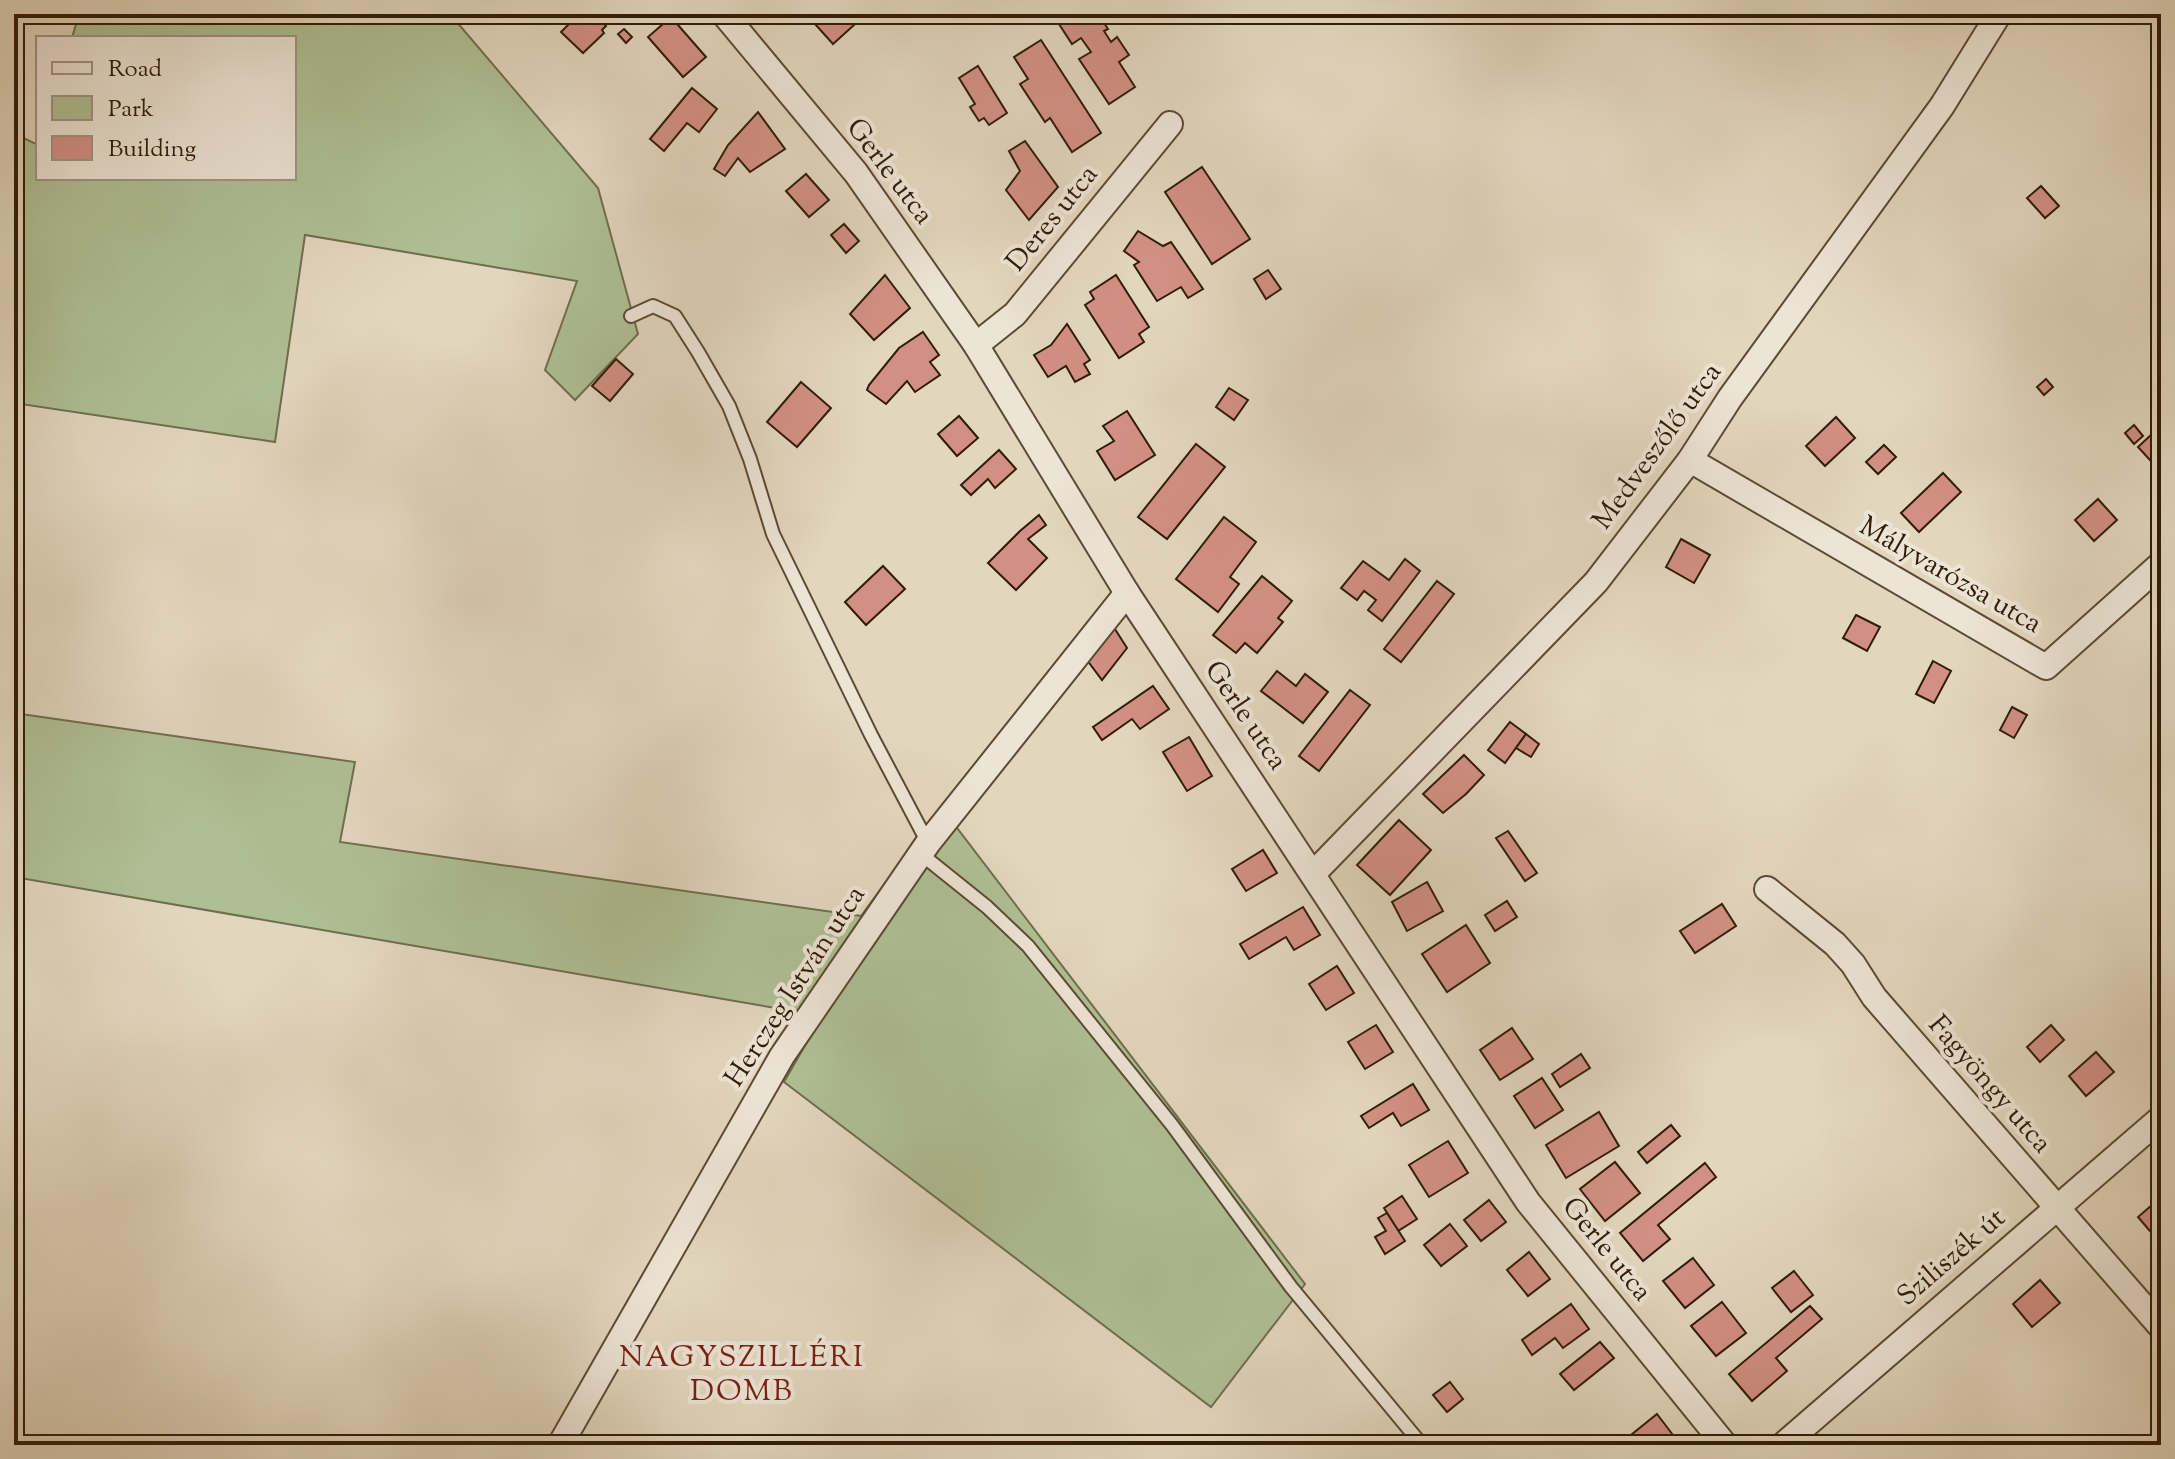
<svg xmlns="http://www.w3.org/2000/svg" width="2175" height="1459" viewBox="0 0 2175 1459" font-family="'Sorts Mill Goudy',serif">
  <rect width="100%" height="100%" fill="#e2d6be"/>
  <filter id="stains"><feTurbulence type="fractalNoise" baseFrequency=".0025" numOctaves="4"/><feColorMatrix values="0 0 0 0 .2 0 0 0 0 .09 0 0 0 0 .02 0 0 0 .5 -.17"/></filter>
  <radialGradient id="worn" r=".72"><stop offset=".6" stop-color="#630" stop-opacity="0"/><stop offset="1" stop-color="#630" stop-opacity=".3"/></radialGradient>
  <!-- green -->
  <g fill="#afbf95" stroke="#706e4e" stroke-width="2">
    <polygon points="79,14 450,14 598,188 638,334 575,400 545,370 577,281 305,235 275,442 14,403 14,133 38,145 38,178 294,178 294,38 72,38"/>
    <polygon points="14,713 355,762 340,842 861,916 941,807 1305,1284 1211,1407 784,1082 822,1016 14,877"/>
  </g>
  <!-- building -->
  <g fill="#d29084" stroke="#301c06" stroke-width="2">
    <polygon points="579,14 594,14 606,26 602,30 604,33 583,53 561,32"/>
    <polygon points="806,14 843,14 854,25 833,44"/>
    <polygon points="1075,14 1098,14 1108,29 1104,31 1111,42 1117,37 1129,55 1119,62 1135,87 1109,104 1079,59 1091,52 1081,38 1072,44 1059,24"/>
    <polygon points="671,17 706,57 683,77 648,37"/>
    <polygon points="624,29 632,37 626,43 618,34"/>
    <polygon points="1041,40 1101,133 1072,152 1050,118 1045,122 1020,84 1028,79 1014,57"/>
    <polygon points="978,66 1007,113 989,125 984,118 979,121 970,107 975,104 959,78"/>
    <polygon points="692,88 717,109 699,132 687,123 664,151 650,139"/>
    <polygon points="758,112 785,149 750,172 738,158 725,176 714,169 728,145"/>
    <polygon points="1025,141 1058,187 1029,220 1006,190 1020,171 1009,151"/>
    <polygon points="1202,167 1250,239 1212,264 1165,192"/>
    <polygon points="806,174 829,200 809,217 786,191"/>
    <polygon points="2041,186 2059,206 2045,218 2027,198"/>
    <polygon points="844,224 859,241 846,253 831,235"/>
    <polygon points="1138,231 1163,246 1171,242 1203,289 1188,298 1181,287 1157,301 1134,265 1139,262 1124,251"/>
    <polygon points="1268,270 1281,289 1266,299 1254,279"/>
    <polygon points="885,275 910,308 874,340 850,314"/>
    <polygon points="1116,275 1149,327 1139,334 1144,342 1119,358 1085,305 1094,299 1090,292"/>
    <polygon points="1067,324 1090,360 1084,364 1090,374 1075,382 1066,366 1048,377 1034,355 1051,345"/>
    <polygon points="923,332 939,355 930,362 940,375 915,392 907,381 886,404 867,390 869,385 899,348"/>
    <polygon points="616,359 633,374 610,401 592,386"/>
    <polygon points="2046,379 2053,387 2044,395 2037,387"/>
    <polygon points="801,382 831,408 797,447 767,422"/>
    <polygon points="1229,388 1248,400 1234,420 1216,407"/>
    <polygon points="1127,411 1155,455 1115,480 1097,451 1114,441 1103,426"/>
    <polygon points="959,416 978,438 957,456 938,434"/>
    <polygon points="1836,417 1855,438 1825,466 1806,446"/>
    <polygon points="2134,425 2143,436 2134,444 2125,433"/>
    <polygon points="2152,434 2161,444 2161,472 2138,447"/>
    <polygon points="1196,444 1225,467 1167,539 1138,517"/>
    <polygon points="1884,445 1896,457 1878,474 1866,462"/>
    <polygon points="999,450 1016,469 995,488 988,479 971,495 961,485"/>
    <polygon points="1943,473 1961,492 1919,532 1901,513"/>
    <polygon points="2098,499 2117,520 2094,541 2075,520"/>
    <polygon points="1039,515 1046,525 1028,539 1047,558 1016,590 988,563 1020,531"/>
    <polygon points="1224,517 1256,542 1230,577 1239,584 1218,612 1176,579"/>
    <polygon points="1681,539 1710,555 1694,583 1666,567"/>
    <polygon points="1405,559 1420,571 1382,621 1368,610 1376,600 1364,591 1357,600 1341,588 1363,561 1389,580"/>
    <polygon points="883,566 905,589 866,625 845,602"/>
    <polygon points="1262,576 1292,601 1278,618 1283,622 1257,653 1245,643 1236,653 1213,635"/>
    <polygon points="1437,581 1454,594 1401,662 1384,649"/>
    <polygon points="1856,615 1880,627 1867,651 1843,638"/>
    <polygon points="1113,626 1127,648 1102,680 1087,660"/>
    <polygon points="1933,661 1951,671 1934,703 1916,694"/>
    <polygon points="1277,671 1296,686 1305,674 1328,692 1303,723 1261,691"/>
    <polygon points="1153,686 1169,709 1140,729 1132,719 1102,740 1093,727"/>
    <polygon points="1350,690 1370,705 1319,771 1299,756"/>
    <polygon points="2012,707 2027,715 2014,738 2000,730"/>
    <polygon points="1510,722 1526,734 1505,763 1488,750"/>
    <polygon points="1526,734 1539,744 1531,757 1516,748"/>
    <polygon points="1189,737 1212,776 1187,791 1163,752"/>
    <polygon points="1464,755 1484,775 1466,794 1443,813 1423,794"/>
    <polygon points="1399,820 1431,850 1390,895 1357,865"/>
    <polygon points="1508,831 1537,873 1525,881 1496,838"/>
    <polygon points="1263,850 1277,873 1246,891 1232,869"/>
    <polygon points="1427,882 1443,911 1407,931 1392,902"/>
    <polygon points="1507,901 1517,917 1495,931 1485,915"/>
    <polygon points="1722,904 1736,926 1695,953 1680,931"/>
    <polygon points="1303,907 1320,935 1294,950 1286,937 1249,959 1240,944"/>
    <polygon points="1466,925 1490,963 1447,992 1422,954"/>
    <polygon points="1337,966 1354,993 1326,1010 1309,984"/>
    <polygon points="1376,1025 1393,1052 1365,1069 1348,1042"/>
    <polygon points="2051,1025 2064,1040 2040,1062 2027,1047"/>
    <polygon points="1512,1028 1533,1059 1500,1080 1480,1050"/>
    <polygon points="2096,1052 2114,1072 2086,1096 2069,1076"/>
    <polygon points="1581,1054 1590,1068 1560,1087 1552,1074"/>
    <polygon points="1542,1078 1563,1110 1535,1128 1514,1096"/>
    <polygon points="1413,1084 1429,1110 1401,1126 1393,1113 1369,1128 1361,1116"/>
    <polygon points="1599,1112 1619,1146 1566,1178 1546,1145"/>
    <polygon points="1671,1125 1680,1136 1647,1163 1638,1152"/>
    <polygon points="1448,1141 1468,1173 1429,1197 1409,1165"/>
    <polygon points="1615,1162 1640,1193 1605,1221 1580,1189"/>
    <polygon points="1705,1163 1716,1177 1658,1225 1670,1239 1643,1261 1620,1233"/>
    <polygon points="1402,1196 1417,1219 1398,1231 1384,1208"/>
    <polygon points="1489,1200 1506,1222 1481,1241 1464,1220"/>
    <polygon points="2152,1205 2161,1215 2161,1234 2156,1238 2138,1217"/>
    <polygon points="1387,1213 1405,1241 1385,1254 1375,1237 1386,1231 1378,1218"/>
    <polygon points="1450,1224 1467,1246 1441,1266 1424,1245"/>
    <polygon points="1529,1252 1550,1279 1528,1296 1507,1270"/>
    <polygon points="1693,1258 1714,1285 1685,1308 1663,1281"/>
    <polygon points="1794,1271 1813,1295 1791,1312 1772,1288"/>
    <polygon points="2040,1280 2060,1303 2032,1327 2013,1304"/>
    <polygon points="1722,1302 1746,1333 1716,1356 1691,1326"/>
    <polygon points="1571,1304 1589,1329 1563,1348 1555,1338 1532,1355 1522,1340"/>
    <polygon points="1810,1306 1822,1319 1776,1358 1787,1371 1752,1401 1729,1374"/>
    <polygon points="1600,1342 1614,1358 1574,1390 1560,1374"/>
    <polygon points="1450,1382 1463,1399 1447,1412 1433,1395"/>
    <polygon points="1657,1414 1676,1439 1669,1445 1639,1445 1631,1435"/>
  </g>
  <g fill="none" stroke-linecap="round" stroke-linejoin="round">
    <!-- lane casing -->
    <g stroke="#5c4a34" stroke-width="16">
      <g id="lane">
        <polyline points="631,316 653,306 675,316 698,352 729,406 750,459 773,534 871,735 928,843"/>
        <polyline points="921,854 987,907 1028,946 1172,1125 1291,1287 1422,1445"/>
      </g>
    </g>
    <!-- street casing -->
    <g stroke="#5c4a34" stroke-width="28">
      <g id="street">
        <polyline points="724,14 856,173 976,345 1127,593 1528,1202 1725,1445"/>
        <polyline points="976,345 1015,314 1170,124"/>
        <polyline points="1690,460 2046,667 2161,564"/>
        <polyline points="1313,874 1596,582 1690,460 1730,398 1942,106 1999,14"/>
        <polyline points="1767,889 1835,944 1853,964 1874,997 2161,1327"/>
        <polyline points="560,1445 782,1056 928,843 1127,593"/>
        <polyline points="1783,1445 2161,1118"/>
      </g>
    </g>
    <!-- lane -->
    <use href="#lane" stroke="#ece4d5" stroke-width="12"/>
    <!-- street -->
    <use href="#street" stroke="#ece4d5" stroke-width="24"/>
  </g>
  <g text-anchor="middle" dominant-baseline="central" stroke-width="8" stroke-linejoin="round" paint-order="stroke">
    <!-- street labels -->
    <g font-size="28" fill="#301c06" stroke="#ece4d5">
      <text transform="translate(889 172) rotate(53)">Gerle utca</text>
      <text transform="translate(1053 219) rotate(-51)">Deres utca</text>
      <text transform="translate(1658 447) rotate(-54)">Medveszőlő utca</text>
      <text transform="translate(1950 576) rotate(30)">Mályvarózsa utca</text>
      <text transform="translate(1245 716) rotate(56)">Gerle utca</text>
      <text transform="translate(796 987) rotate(-57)">Herczeg István utca</text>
      <text transform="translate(1989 1085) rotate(49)">Fagyöngy utca</text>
      <text transform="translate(1606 1250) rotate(51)">Gerle utca</text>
      <text transform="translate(1952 1258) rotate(-41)">Sziliszék út</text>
    </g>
    <!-- neighbourhood labels -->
    <g font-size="30" letter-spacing="2" fill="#7a1f14" stroke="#ece4d5">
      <text x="742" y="1358">NAGYSZILLÉRI<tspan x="742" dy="34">DOMB</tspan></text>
    </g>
  </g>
  <!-- margin -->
  <rect width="2175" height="1459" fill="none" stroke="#e2d6be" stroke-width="48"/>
  <rect x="16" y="16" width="2143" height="1427" fill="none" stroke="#301c06" stroke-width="4"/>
  <rect x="24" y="24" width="2127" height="1411" fill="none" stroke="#301c06" stroke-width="2"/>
  <!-- legend -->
  <rect x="36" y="36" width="260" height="144" fill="#ece4d5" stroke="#a19482" stroke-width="2"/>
  <rect x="52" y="62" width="40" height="12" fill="#ece4d5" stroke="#a19482" stroke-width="2"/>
  <text x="108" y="76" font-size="24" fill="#301c06">Road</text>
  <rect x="52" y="96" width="40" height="24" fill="#afbf95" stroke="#a19482" stroke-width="2"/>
  <text x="108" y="116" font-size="24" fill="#301c06">Park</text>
  <rect x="52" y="136" width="40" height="24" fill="#d29084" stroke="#a19482" stroke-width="2"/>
  <text x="108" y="156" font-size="24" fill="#301c06">Building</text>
  <rect width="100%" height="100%" filter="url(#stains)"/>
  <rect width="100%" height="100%" fill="url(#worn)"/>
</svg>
